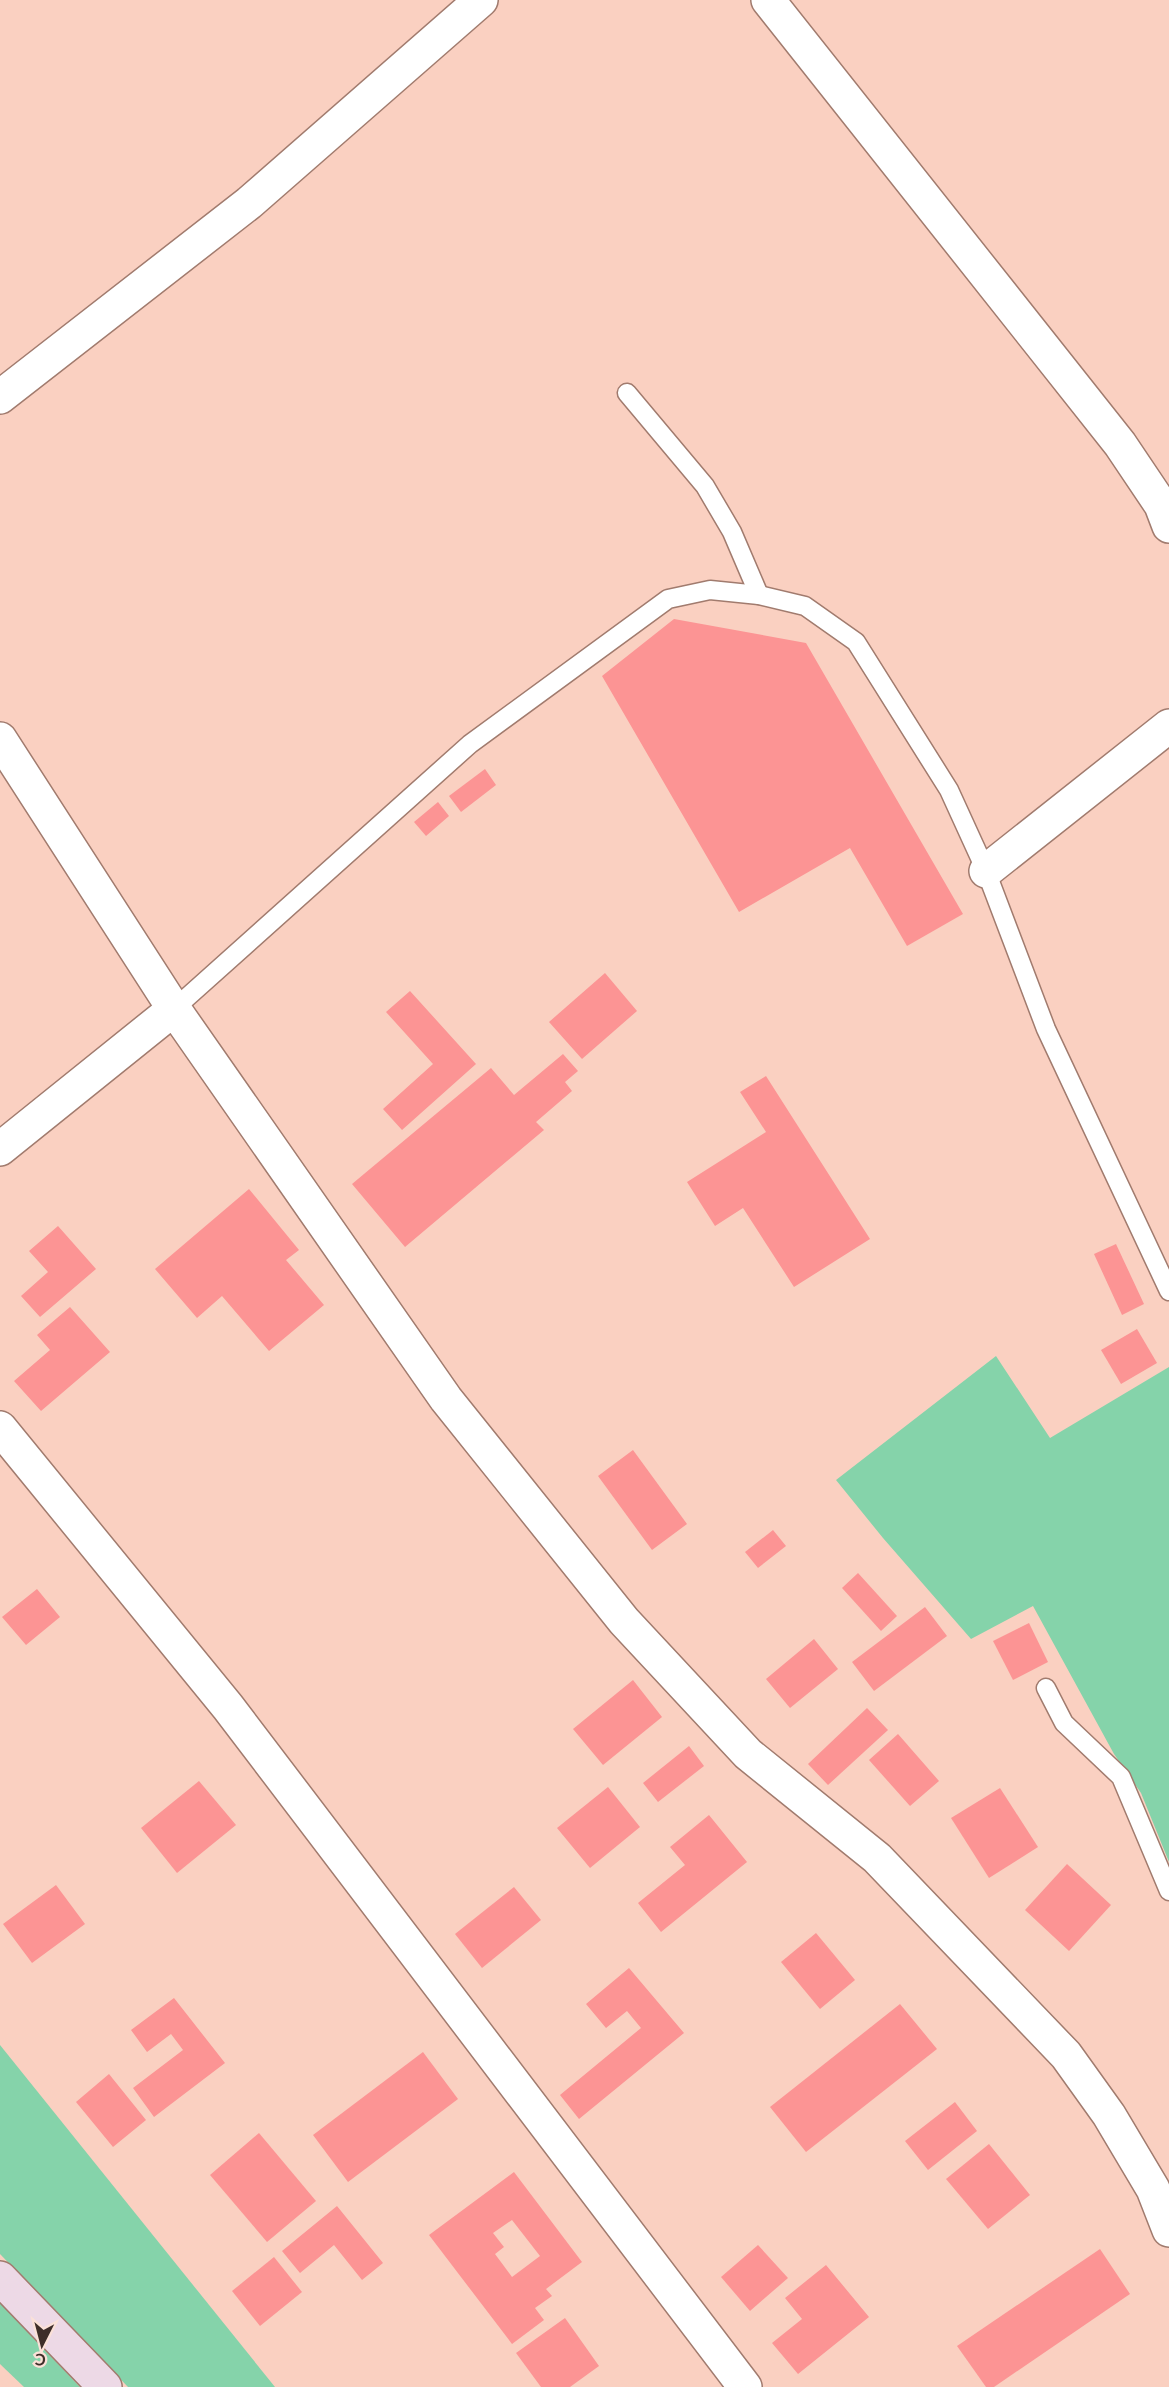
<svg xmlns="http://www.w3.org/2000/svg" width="1169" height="2387" viewBox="0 0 1169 2387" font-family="Lato,sans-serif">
  <rect width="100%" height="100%" fill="#fad0c1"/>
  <!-- green -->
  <g fill="#85d3aa">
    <polygon points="996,1356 1050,1438 1169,1367 1169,1862 1141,1793 1114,1754 1033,1606 971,1639 883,1538 836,1480"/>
    <polygon points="0,2045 275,2387 128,2387 0,2254"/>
    <polygon points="0,2303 80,2387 24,2387 0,2364"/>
  </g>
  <!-- building -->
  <g fill="#fc9494" fill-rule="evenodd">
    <polygon points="674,619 806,643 963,914 907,946 850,848 739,912 602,676"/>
    <polygon points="485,769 496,785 461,812 449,796"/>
    <polygon points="438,802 449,816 426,836 414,822"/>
    <polygon points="605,973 637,1011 582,1059 549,1022"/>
    <polygon points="410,991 476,1064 402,1130 383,1109 433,1064 386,1012"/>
    <polygon points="563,1054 578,1071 565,1082 572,1091 536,1122 544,1130 405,1247 352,1184 491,1068 514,1095"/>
    <polygon points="766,1076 870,1239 794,1287 743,1208 715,1226 687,1182 766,1132 740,1092"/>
    <polygon points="249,1189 299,1250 286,1260 324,1305 269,1351 222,1296 197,1318 155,1269"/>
    <polygon points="58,1226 96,1269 40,1317 21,1296 48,1272 29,1251"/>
    <polygon points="1116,1244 1144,1304 1122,1315 1094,1254"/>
    <polygon points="70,1307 110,1352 41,1411 14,1381 50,1350 37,1335"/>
    <polygon points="1137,1329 1157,1363 1121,1384 1101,1350"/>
    <polygon points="633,1450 687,1524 652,1550 598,1476"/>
    <polygon points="773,1530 786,1546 758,1568 745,1552"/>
    <polygon points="858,1573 897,1616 881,1631 842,1588"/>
    <polygon points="37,1589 60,1617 26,1645 2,1617"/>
    <polygon points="925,1607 947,1636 874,1691 852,1662"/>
    <polygon points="1029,1623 1048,1662 1013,1680 993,1641"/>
    <polygon points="814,1639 838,1669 790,1708 766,1679"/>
    <polygon points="633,1680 662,1717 603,1765 573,1729"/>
    <polygon points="867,1708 888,1730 828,1785 808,1764"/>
    <polygon points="898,1734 939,1781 910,1806 869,1760"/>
    <polygon points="689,1746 704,1766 658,1802 643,1783"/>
    <polygon points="199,1781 236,1825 177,1873 141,1828"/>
    <polygon points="608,1787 640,1827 590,1868 557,1828"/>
    <polygon points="1000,1788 1038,1847 989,1878 951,1818"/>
    <polygon points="709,1815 747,1862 661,1932 638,1903 685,1865 670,1847"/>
    <polygon points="1067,1864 1111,1905 1069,1951 1025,1910"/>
    <polygon points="56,1885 85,1924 32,1963 3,1924"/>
    <polygon points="514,1887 541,1920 482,1968 455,1934"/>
    <polygon points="816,1933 855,1980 820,2009 781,1962"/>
    <polygon points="629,1968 684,2033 579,2119 560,2095 641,2028 627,2011 606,2028 586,2004"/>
    <polygon points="174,1998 225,2063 154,2117 133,2088 183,2050 171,2034 147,2052 131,2030"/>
    <polygon points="900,2004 937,2049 806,2152 770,2107"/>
    <polygon points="423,2052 458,2099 348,2182 313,2135"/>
    <polygon points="109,2074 146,2120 113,2147 76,2102"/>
    <polygon points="955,2102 977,2131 928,2170 905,2141"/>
    <polygon points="259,2133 316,2201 267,2242 210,2175"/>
    <polygon points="989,2144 1030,2195 988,2229 946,2179"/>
    <path d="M514 2172 582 2262 546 2289 552 2296 535 2308 544 2320 512 2344 429 2235ZM512 2220 540 2256 512 2277 495 2254 504 2247 493 2233Z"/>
    <polygon points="337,2206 383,2263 362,2280 334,2245 300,2273 282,2251"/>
    <polygon points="758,2245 788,2278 750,2311 721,2277"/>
    <polygon points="1100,2249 1130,2294 994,2387 986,2387 957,2346"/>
    <polygon points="274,2257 302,2292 260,2326 232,2291"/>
    <polygon points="826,2265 869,2317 798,2374 772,2343 802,2319 785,2298"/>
    <polygon points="565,2318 599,2366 570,2387 541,2387 516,2353"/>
  </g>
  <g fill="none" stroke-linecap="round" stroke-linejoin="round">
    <!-- lane casing -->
    <g stroke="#a17b6e" stroke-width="21">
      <g id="lane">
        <polyline points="627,393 705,486 732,532 759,595"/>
        <polyline points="174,1009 470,744 668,599 710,590 759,595 805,606 856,642 949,790 986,871 1046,1029 1169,1291"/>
        <polyline points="1046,1688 1064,1723 1121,1777 1169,1891"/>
      </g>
    </g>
    <!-- street casing -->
    <g stroke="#a17b6e" stroke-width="36">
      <g id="street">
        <polyline points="768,0 1120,444 1161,505 1169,526"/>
        <polyline points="0,397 249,203 481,0"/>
        <polyline points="0,739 174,1009"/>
        <polyline points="986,871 1169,726"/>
        <polyline points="0,1149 174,1009 446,1399 624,1621 748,1754 877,1858 1066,2055 1109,2115 1153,2189 1169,2230"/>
        <polyline points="0,1428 228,1707 745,2387"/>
      </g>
    </g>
    <!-- secondary casing -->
    <g stroke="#a17b6e" stroke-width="36">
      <polyline id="secondary" points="0,2278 105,2387"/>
    </g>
    <!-- lane -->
    <use href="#lane" stroke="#fff" stroke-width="18"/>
    <!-- street -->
    <use href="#street" stroke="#fff" stroke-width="33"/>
    <!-- secondary -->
    <use href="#secondary" stroke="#edd9e6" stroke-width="33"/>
  </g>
  <!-- north arrow -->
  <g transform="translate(42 2345) rotate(186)" stroke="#fbe1d8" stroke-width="4.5" paint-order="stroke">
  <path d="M0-4.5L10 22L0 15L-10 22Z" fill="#3e2e29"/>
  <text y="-9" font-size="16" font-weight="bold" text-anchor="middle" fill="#3e2e29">С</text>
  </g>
</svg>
